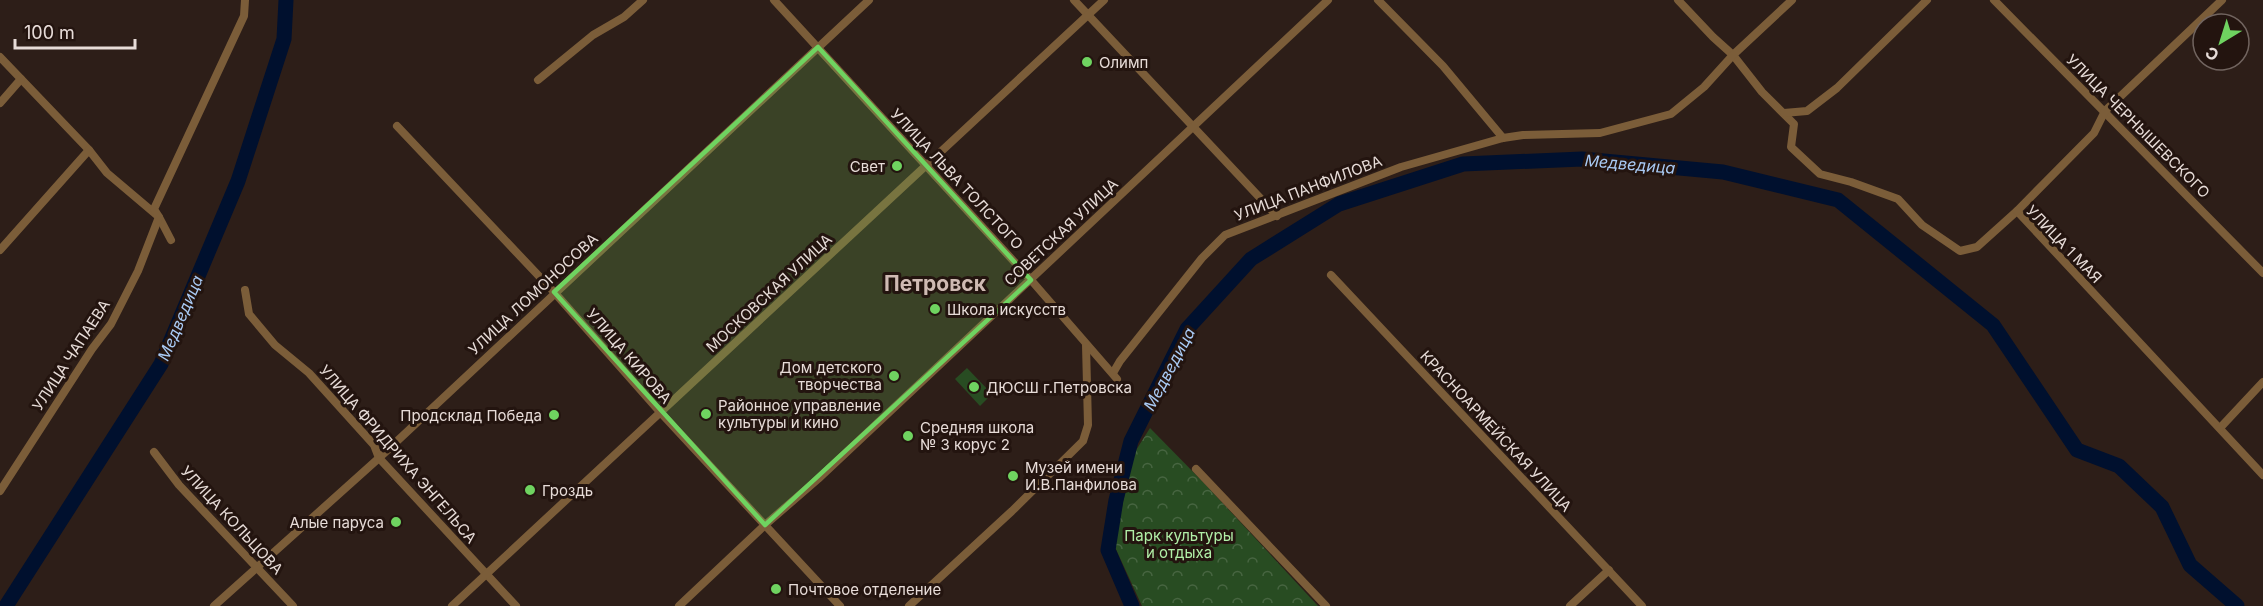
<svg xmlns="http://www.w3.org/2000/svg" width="2263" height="606" viewBox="0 0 2263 606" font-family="Inter,sans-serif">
  <defs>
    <pattern id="park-crowns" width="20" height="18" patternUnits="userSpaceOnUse" patternTransform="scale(1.5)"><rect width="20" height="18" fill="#284c22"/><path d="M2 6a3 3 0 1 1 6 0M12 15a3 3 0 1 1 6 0" fill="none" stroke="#476541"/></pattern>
  </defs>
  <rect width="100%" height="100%" fill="#2d1e18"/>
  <!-- grass -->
  <polygon fill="#284c22" points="967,368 992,394 980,406 955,379"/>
  <!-- park -->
  <polygon fill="url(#park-crowns)" points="1150,428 1204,483 1318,606 1142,606 1114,545 1133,455"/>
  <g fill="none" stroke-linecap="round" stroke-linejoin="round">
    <!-- river -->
    <g stroke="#00102e" stroke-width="15">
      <polyline points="6,606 161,364 238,181 284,39 286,0"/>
      <polyline points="1132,606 1108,550 1116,500 1131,441 1187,329 1251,259 1339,204 1463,164 1582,159 1723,172 1838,200 1993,325 2077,450 2119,466 2162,507 2190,565 2237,606"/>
    </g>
    <!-- minor -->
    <g stroke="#7b5d39" stroke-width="8">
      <polyline points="774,0 1031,280 1117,379"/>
      <polyline points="1074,0 1277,216"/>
      <polyline points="1378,0 1443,66 1503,138"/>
      <polyline points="1678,0 1713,37 1733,55 1762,92 1794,124 1791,147 1820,174 1851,182 1898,199 1922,225 1960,251 1977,247 2017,211 2263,475"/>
      <polyline points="1994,0 2263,273"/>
      <polyline points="0,57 89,150 107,173 159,217 171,240"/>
      <polyline points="538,80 593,35 624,17 643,0"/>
      <polyline points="0,103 21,79"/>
      <polyline points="1784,113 1807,111 1837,88 1927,0"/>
      <polyline points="397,126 554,292 661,413 840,606"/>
      <polyline points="2017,211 2094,133 2105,111 2222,0"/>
      <polyline points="0,250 89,150"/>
      <polyline points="1331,275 1642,606"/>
      <polyline points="245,290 249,314 275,345 309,373 374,445 379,458 516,606"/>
      <polyline points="1113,373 1120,361 1202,258 1225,235 1401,167 1503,138 1523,135 1600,133 1671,114 1704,87 1733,55 1792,0"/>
      <polyline points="2220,428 2263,382"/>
      <polyline points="154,452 179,485 293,606"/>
      <polyline points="1196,469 1326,606"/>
      <polyline points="0,491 92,349 111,324 138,271 159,217 154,209 244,16 245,0"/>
      <polyline points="214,606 379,458 869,0"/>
      <polyline points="452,606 1104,0"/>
      <polyline points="679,606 765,525 818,479 1328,0"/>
      <polyline points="909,606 1012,511 1083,441 1088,425 1086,345"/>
      <polyline points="1570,606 1609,570"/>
    </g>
  </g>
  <!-- marked area -->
  <path fill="#6fd360" fill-opacity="0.2" stroke="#6fd360" stroke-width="4.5" stroke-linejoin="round" d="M818 47 1031 280 765 525 554 292Z"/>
  <!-- markers -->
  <g fill="#6fd360" stroke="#23140f" stroke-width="2">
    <circle cx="1087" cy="62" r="6"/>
    <circle cx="897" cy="166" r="6"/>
    <circle cx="935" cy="309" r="6"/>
    <circle cx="894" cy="376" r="6"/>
    <circle cx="974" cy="387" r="6"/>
    <circle cx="706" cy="414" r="6"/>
    <circle cx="554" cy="415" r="6"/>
    <circle cx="908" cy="436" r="6"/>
    <circle cx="1013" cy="476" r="6"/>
    <circle cx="530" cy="490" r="6"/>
    <circle cx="396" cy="522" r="6"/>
    <circle cx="776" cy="589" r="6"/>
  </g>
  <g text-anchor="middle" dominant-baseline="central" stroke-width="6" stroke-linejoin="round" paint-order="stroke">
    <!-- poi labels -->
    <g font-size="15" fill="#e7dcd8" stroke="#23140f" text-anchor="start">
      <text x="1099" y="62">Олимп</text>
      <text x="885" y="166" text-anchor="end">Свет</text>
      <text x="947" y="309">Школа искусств</text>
      <text x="882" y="367" text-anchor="end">Дом детского<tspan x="882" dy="17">творчества</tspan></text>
      <text x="986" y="387">ДЮСШ г.Петровска</text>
      <text x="718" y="405">Районное управление<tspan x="718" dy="17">культуры и кино</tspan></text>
      <text x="542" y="415" text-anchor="end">Продсклад Победа</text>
      <text x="920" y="427">Средняя школа<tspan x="920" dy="17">№ 3 корус 2</tspan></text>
      <text x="1025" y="467">Музей имени<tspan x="1025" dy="17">И.В.Панфилова</tspan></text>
      <text x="542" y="490">Гроздь</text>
      <text x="384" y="522" text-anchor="end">Алые паруса</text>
      <text x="788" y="589">Почтовое отделение</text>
    </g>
    <!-- street labels -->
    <g font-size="15" fill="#e7dcd8" stroke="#23140f">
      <text transform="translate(2138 126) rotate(45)">УЛИЦА ЧЕРНЫШЕВСКОГО</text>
      <text transform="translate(957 179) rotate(47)">УЛИЦА ЛЬВА ТОЛСТОГО</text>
      <text transform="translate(1308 188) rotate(-21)">УЛИЦА ПАНФИЛОВА</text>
      <text transform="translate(1061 232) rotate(-43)">СОВЕТСКАЯ УЛИЦА</text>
      <text transform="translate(2064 244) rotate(46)">УЛИЦА 1 МАЯ</text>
      <text transform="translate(769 293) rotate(-43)">МОСКОВСКАЯ УЛИЦА</text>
      <text transform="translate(533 294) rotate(-43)">УЛИЦА ЛОМОНОСОВА</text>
      <text transform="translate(71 355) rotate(-57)">УЛИЦА ЧАПАЕВА</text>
      <text transform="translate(629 356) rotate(49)">УЛИЦА КИРОВА</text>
      <text transform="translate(1496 431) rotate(47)">КРАСНОАРМЕЙСКАЯ УЛИЦА</text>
      <text transform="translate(398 454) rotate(49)">УЛИЦА ФРИДРИХА ЭНГЕЛЬСА</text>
      <text transform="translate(232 520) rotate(47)">УЛИЦА КОЛЬЦОВА</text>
    </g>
    <!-- park labels -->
    <g font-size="15" fill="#b1efa7" stroke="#23140f">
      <text x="1179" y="535">Парк культуры<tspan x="1179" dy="17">и отдыха</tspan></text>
    </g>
    <!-- water labels -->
    <g font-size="16" font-style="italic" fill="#a9caf4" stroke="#23140f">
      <text transform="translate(1630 164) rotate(5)">Медведица</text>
      <text transform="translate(180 318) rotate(-67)">Медведица</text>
      <text transform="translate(1169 369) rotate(-62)">Медведица</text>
    </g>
    <!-- district labels -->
    <g font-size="21" font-weight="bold" fill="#cfbab3" stroke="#23140f">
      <text x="935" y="283">Петровск</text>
    </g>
  </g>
  <!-- north arrow -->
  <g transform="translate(2221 42) rotate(218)"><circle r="28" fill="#23140f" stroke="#71645f" stroke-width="1.5"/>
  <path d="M0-4.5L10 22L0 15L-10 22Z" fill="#6fd360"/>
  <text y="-9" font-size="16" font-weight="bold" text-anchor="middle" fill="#e7dcd8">С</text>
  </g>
  <!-- scale -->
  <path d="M15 39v9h120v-9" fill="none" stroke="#e7dcd8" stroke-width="3"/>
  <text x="24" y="39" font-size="18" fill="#e7dcd8" stroke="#23140f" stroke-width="4.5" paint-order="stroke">100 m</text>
</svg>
